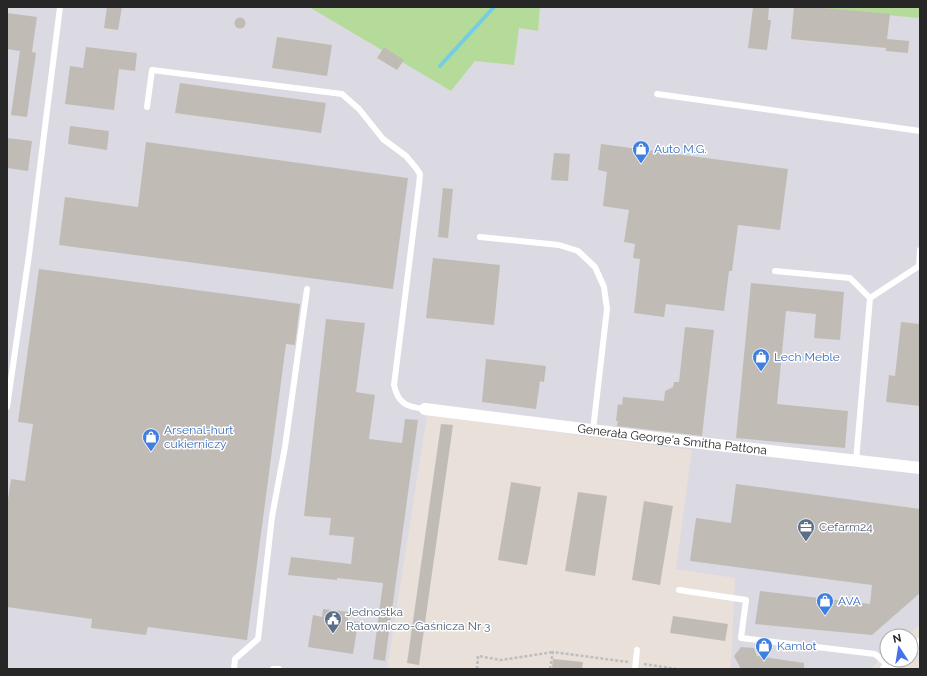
<svg xmlns="http://www.w3.org/2000/svg" width="927" height="676" viewBox="0 0 927 676" font-family="Raleway,sans-serif">
  <rect width="100%" height="100%" fill="#e8e0d9"/>
  <!-- industrial -->
  <polygon fill="#dbd9e1" points="7,7 309,7 451,91 475,61 519,27 538,31 540,7 793,7 920,18 920,624 907,636 887,636 887,654 870,669 731,669 735,578 676,569 692,450 427,415 387,669 7,669"/>
  <!-- green -->
  <g fill="#b5db9a">
    <polygon points="309,7 540,7 538,31 519,28 514,65 475,61 451,91"/>
    <polygon points="793,7 920,7 920,18"/>
  </g>
  <g fill="none" stroke-linecap="round" stroke-linejoin="round">
    <!-- stream -->
    <polyline stroke="#74cde2" stroke-width="4" points="440,66 494,7"/>
  </g>
  <!-- building -->
  <g fill="#c0bcb5">
    <polygon points="107,7 122,7 118,30 104,28"/>
    <polygon points="753,7 769,7 768,20 771,20 767,50 748,48"/>
    <polygon points="794,7 812,7 890,14 887,39 909,41 908,53 886,51 886,48 791,39"/>
    <polygon points="7,13 37,17 32,52 36,53 27,117 11,115 20,51 7,49"/>
    <circle cx="240" cy="23" r="5.5"/>
    <polygon points="277,37 332,45 327,76 272,68"/>
    <polygon points="86,47 137,53 135,71 119,69 114,110 65,104 70,66 83,68"/>
    <polygon points="384,47 404,60 397,70 377,58"/>
    <polygon points="180,83 326,103 321,133 175,113"/>
    <polygon points="70,126 109,131 107,150 68,144"/>
    <polygon points="7,138 32,141 28,171 7,168"/>
    <polygon points="146,142 408,178 393,289 59,245 65,197 138,207"/>
    <polygon points="601,144 788,169 780,230 738,225 732,271 729,271 724,311 666,304 664,317 634,313 640,259 633,258 635,244 624,242 629,210 603,206 607,172 598,170"/>
    <polygon points="554,153 570,154 568,181 551,180"/>
    <polygon points="443,188 453,189 448,238 438,237"/>
    <polygon points="433,258 500,265 494,325 426,318"/>
    <polygon points="39,269 300,304 295,345 286,344 247,640 148,627 146,635 91,628 92,619 7,607 7,506 11,479 25,481 33,424 18,422"/>
    <polygon points="751,283 844,292 840,340 814,338 816,314 786,311 777,404 848,411 845,448 736,438"/>
    <polygon points="326,319 365,323 356,392 375,395 369,439 402,443 405,419 418,420 385,661 373,659 383,583 337,578 337,580 288,575 291,557 351,564 354,537 329,535 331,518 304,516"/>
    <polygon points="901,322 920,324 920,406 886,402 889,375 895,376"/>
    <polygon points="685,327 714,330 702,436 617,426 618,421 616,421 618,404 622,405 623,397 664,401 665,391 673,387 674,382 679,382"/>
    <polygon points="486,359 546,366 544,382 540,381 536,409 482,402"/>
    <polygon points="441,424 453,425 419,665 407,663"/>
    <polygon points="511,482 541,487 527,565 498,560"/>
    <polygon points="736,484 920,509 920,593 872,635 755,624 760,591 870,604 872,585 690,561 696,518 731,523"/>
    <polygon points="578,492 607,496 595,576 565,571"/>
    <polygon points="644,501 673,506 660,585 632,580"/>
    <polygon points="323,609 349,612 348,621 358,622 353,654 308,647 313,615 322,617"/>
    <polygon points="673,616 728,624 725,641 670,633"/>
    <polygon points="741,647 754,648 757,656 804,663 804,669 741,669 734,656"/>
    <polygon points="553,659 583,662 582,669 552,669"/>
  </g>
  <g fill="none" stroke-linecap="round" stroke-linejoin="round">
    <!-- path -->
    <g stroke="#bebebe" stroke-width="2.5" stroke-dasharray="3 2" stroke-linecap="butt">
      <polyline points="644,664 677,669"/>
      <polyline points="477,669 478,656 501,660 553,652"/>
      <polyline points="550,669 553,652 628,662"/>
    </g>
    <!-- service -->
    <g stroke="#fff" stroke-width="6">
      <polyline points="657,94 920,131"/>
      <path d="M147 107 152 70 342 94 359 109 383 139 406 156 416 168 420 174 419 185 394 385C398 404 407 407 425 409"/>
      <polyline points="480,237 559,245 578,251 595,267 604,287 607,309 593,430"/>
      <polyline points="775,271 850,278 870,298 856,461"/>
      <polyline points="870,298 919,266 920,250"/>
      <polyline points="7,407 29,255 60,7"/>
      <polyline points="679,590 746,600 741,638 875,654 889,666"/>
      <polyline points="234,669 235,659 258,639 272,517 285,447 307,289"/>
      <polyline points="273,669 279,669"/>
      <polyline points="635,669 637,650"/>
    </g>
    <!-- minor -->
    <g stroke="#fff" stroke-width="12">
      <path id="s1" d="M425 409 639 436 920 468"/>
      <polyline points="911,650 920,644"/>
      <polyline points="886,669 898,660"/>
    </g>
  </g>
  <!-- icons -->
  <defs>
    <g id="shop-pin" transform="scale(0.9)"><path d="M0 17L-7.5 6A9.5 9.5 0 1 1 7.5 6Z" fill="#3f7fe0" stroke="#fff"/><path d="M-5-2.5h2.3a2.7 3.5 0 0 1 5.4 0H5L5.5 6h-11ZM-1.5-2.5h3a1.5 2.3 0 0 0-3 0Z" fill="#fff"/></g>
    <g id="office-pin" transform="scale(0.9)"><path d="M0 17L-7.5 6A9.5 9.5 0 1 1 7.5 6Z" fill="#5c6f8a" stroke="#fff"/><path d="M-6-3h4V-5.5h4V-3h4V5H-6ZM-1-4.5V-3h2v-1.5ZM-6 0V1H6V0Z" fill="#fff"/></g>
    <g id="civic-pin" transform="scale(0.9)"><path d="M0 17L-7.5 6A9.5 9.5 0 1 1 7.5 6Z" fill="#5c6f8a" stroke="#fff"/><path d="M-.6-6.5H3V-4.5H.6V-3L4-1V1h2V6H-6V1h2V-1L-.6-3ZM-1.2 2.5V6h2.4V2.5Z" fill="#fff"/></g>
  </defs>
  <g fill-rule="evenodd">
    <use href="#shop-pin" x="641" y="149"/>
    <use href="#shop-pin" x="761" y="357"/>
    <use href="#shop-pin" x="151" y="437"/>
    <use href="#office-pin" x="806" y="527"/>
    <use href="#shop-pin" x="825" y="601"/>
    <use href="#civic-pin" x="333" y="619"/>
    <use href="#shop-pin" x="764" y="646"/>
  </g>
  <g text-anchor="middle" dominant-baseline="central" stroke-width="3" stroke-linejoin="round" paint-order="stroke">
    <!-- shop labels -->
    <g font-size="12" fill="#366cbe" stroke="#fff" text-anchor="start">
      <text x="654" y="149">Auto M.G.</text>
      <text x="774" y="357">Lech Meble</text>
      <text x="164" y="430">Arsenal-hurt<tspan x="164" dy="14">cukierniczy</tspan></text>
      <text x="838" y="601">AVA</text>
      <text x="777" y="646">Kamlot</text>
    </g>
    <!-- street labels -->
    <g font-size="12" fill="#272727" stroke="#fff">
      <text stroke="none"><textPath href="#s1" startOffset="249">Generała George'a Smitha Pattona</textPath></text>
    </g>
    <!-- service labels -->
    <g font-size="12" fill="#4e5e75" stroke="#fff" text-anchor="start">
      <text x="819" y="527">Cefarm24</text>
      <text x="346" y="612">Jednostka<tspan x="346" dy="14">Ratowniczo-Gaśnicza Nr 3</tspan></text>
    </g>
  </g>
  <!-- border -->
  <rect width="927" height="676" fill="none" stroke="#272727" stroke-width="16"/>
  <!-- north arrow -->
  <g transform="translate(899 648) rotate(348)"><circle r="19" fill="#ffffff" stroke="#a9a9a9"/>
  <path d="M0-3L7 15L0 10L-7 15Z" fill="#4671e8"/>
  <text y="-6" font-size="11" font-weight="bold" text-anchor="middle" fill="#272727">N</text>
  </g>
</svg>
